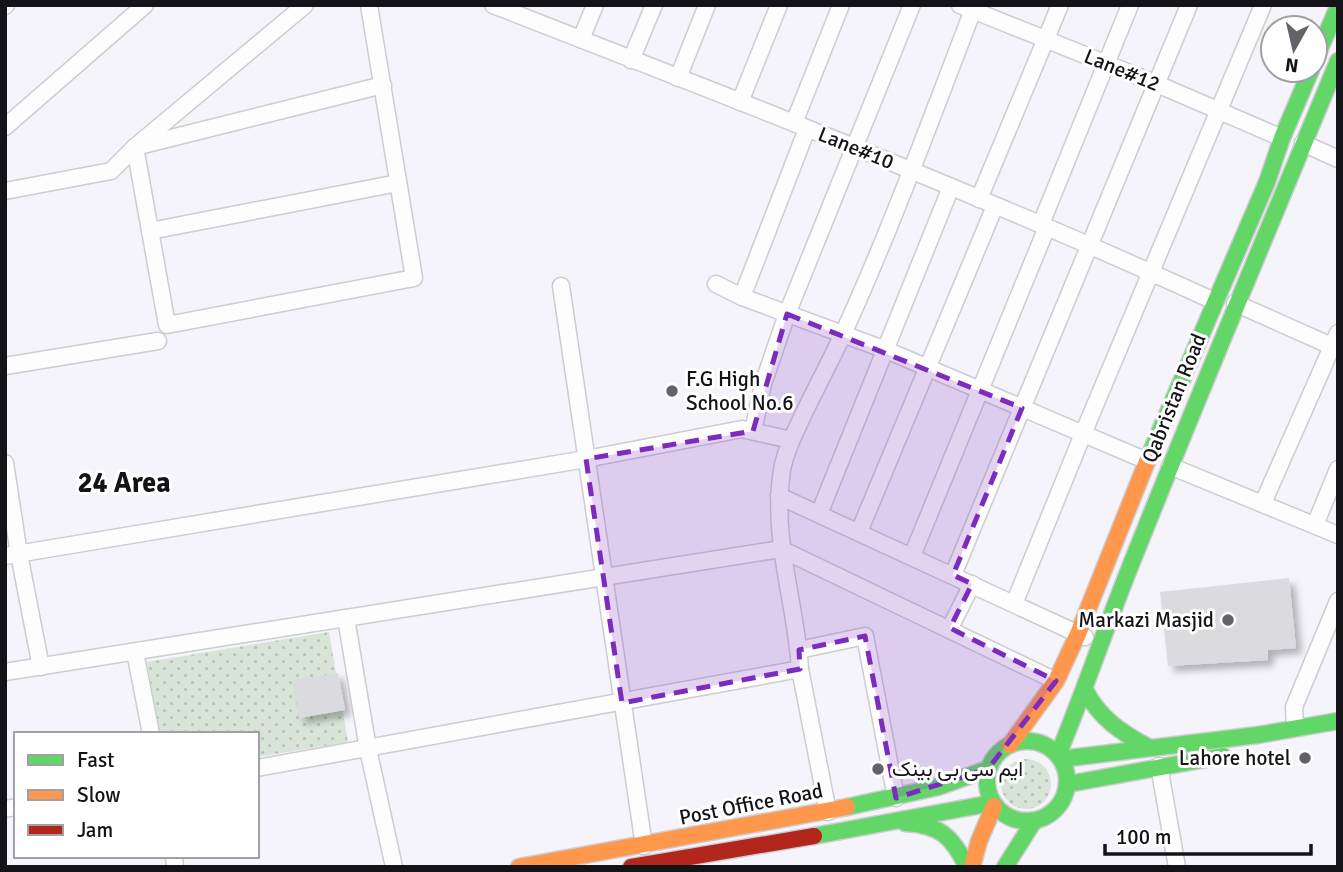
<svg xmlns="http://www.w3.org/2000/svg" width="1343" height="872" viewBox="0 0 1343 872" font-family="Signika,Vazirmatn,sans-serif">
  <defs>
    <pattern id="green-dots" width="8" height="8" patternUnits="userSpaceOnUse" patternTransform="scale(1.75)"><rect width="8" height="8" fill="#d8e4d7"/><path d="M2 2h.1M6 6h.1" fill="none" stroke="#b8c3b8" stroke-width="1.8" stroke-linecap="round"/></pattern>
    <filter id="shadow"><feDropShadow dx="6" dy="6" stdDeviation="3.5" flood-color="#0004"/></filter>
  </defs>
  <rect width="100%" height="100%" fill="#f4f4fa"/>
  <!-- green -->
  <g fill="url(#green-dots)">
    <polygon points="329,632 348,742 257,757 257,734 159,734 147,662"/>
    <circle cx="1026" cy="784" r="25"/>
  </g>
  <!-- building -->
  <g fill="#dadadf" filter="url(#shadow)">
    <polygon points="1289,578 1296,648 1268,650 1268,660 1168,666 1160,592"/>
    <polygon points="338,673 345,710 299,718 293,680"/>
  </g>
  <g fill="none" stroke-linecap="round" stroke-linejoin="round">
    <!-- street casing -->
    <g stroke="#ccccd1" stroke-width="19">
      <g id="street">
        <polyline points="305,5 135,147 167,325 414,278 369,5"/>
        <path d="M493 5C735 99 978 193 1214 301"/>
        <polyline points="960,5 1157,84 1282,138"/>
        <polyline points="5,6 6,5"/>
        <polyline points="581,39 595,5"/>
        <polyline points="631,60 654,5"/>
        <polyline points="678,78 707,5"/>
        <polyline points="740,102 779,5"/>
        <polyline points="794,123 841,5"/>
        <polyline points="5,127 145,5"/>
        <polyline points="1303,143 1338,159"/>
        <polyline points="5,191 111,171 135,147 383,85"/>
        <polyline points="979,199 1060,5"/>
        <polyline points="1041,224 1130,5"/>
        <polyline points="150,231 398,183"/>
        <polyline points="716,284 742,297 886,350 1147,461"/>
        <polyline points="561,286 644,846"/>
        <polyline points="742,297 807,129"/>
        <polyline points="1235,303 1338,349"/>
        <polyline points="5,366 158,341"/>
        <polyline points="753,431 763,384 787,314 912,5"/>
        <polyline points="5,463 19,554 41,667"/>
        <polyline points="1170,466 1338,535"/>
        <polyline points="779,496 1085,637"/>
        <polyline points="1263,503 1338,333"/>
        <polyline points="819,514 951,187"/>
        <polyline points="1315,525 1338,469"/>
        <polyline points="859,532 995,206"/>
        <polyline points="5,556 586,459 742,429 791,440"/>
        <polyline points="912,556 1047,227"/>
        <polyline points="953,575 1189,5"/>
        <polyline points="1014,604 1083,434 1263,5"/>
        <polyline points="346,618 368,749 394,867"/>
        <polyline points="950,628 972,584"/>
        <polyline points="799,650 865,636 896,798"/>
        <polyline points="135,652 151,734"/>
        <polyline points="5,672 781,549 1056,681"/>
        <polyline points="1295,728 1294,707 1338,601"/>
        <polyline points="1159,766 1177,867"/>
        <polyline points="257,768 800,669"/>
        <polyline points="5,809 16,807"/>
        <path d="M828 812 800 669C796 602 771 538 782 470 785 451 795 433 803 415 816 388 830 362 843 334 891 229 931 119 973 10"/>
        <polyline points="174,856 175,867"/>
      </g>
    </g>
    <!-- fast casing -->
    <g stroke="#ccccd1" stroke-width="19">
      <g id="fast">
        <polyline points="1315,60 1338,7"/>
        <polyline points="1150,454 1267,182 1282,138 1311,70"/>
        <path d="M1085 690C1100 719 1122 733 1150 748"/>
        <circle cx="1027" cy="781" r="40"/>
        <path d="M1058 755C1085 690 1107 623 1134 557 1200 391 1270 226 1338 61"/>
        <polyline points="1061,759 1258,735 1338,721"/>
        <polyline points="1068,784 1223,756"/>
        <polyline points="847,807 938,787 988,769"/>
        <path d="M905 823C940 825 952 836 967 867"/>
        <polyline points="814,836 992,803"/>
        <polyline points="1005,867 1034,821"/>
      </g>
    </g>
    <!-- slow casing -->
    <g stroke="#ccccd1" stroke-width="19">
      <g id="slow">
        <polyline points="1010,745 1056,681 1078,634 1150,454"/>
        <polyline points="519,867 847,807"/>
        <polyline points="972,867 979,841 994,806"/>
      </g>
    </g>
    <!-- jam casing -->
    <g stroke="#ccccd1" stroke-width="19">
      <polyline id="jam" points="631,867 814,836"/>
    </g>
    <!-- street -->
    <use href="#street" stroke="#fdfdfe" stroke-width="16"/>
    <!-- fast -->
    <use href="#fast" stroke="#63d668" stroke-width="16"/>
    <!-- slow -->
    <use href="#slow" stroke="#ff974d" stroke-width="16"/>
    <!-- jam -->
    <use href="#jam" stroke="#b3261e" stroke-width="16"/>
  </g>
  <!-- marked area -->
  <path fill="#7b2cbf" fill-opacity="0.2" stroke="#7b2cbf" stroke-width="5" stroke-dasharray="14 9" stroke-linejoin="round" d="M787 314 1022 408 953 575 972 584 950 628 1056 681 988 769 896 798 865 636 799 650 800 669 622 703 586 459 753 431Z"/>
  <!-- markers -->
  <g fill="#626267" stroke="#fff" stroke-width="2.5">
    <circle cx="672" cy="391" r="7"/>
    <circle cx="1228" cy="620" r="7"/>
    <circle cx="1305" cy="758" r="7"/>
    <circle cx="878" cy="769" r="7"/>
  </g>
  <g text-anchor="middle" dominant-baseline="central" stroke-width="6" stroke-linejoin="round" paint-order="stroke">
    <!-- street labels -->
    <g font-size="21" fill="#141418" stroke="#fff">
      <text transform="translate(1122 70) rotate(22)">Lane#12</text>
      <text transform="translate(856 148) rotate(22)">Lane#10</text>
      <text transform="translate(1174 398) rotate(-68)">Qabristan Road</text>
      <text transform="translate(751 804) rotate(-11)">Post Office Road</text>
    </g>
    <!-- poi labels -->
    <g font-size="21" fill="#141418" stroke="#fff" text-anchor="start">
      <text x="686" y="379">F.G High<tspan x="686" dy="24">School No.6</tspan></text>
      <text x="1214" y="620" text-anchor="end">Markazi Masjid</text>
      <text x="1291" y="758" text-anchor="end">Lahore hotel</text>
      <text x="892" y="769">ایم سی بی بینک</text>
    </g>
    <!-- district labels -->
    <g font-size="28" font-weight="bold" fill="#141418" stroke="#fff">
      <text x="124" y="483">24 Area</text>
    </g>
  </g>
  <!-- border -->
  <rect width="1343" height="872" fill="none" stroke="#141418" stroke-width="14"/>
  <!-- legend -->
  <rect x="14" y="732" width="245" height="126" fill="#ffffff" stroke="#a1a1a3" stroke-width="2"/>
  <rect x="28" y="755" width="35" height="10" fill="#63d668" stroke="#a1a1a3" stroke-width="2"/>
  <text x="77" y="767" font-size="21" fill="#141418">Fast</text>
  <rect x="28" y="790" width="35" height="10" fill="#ff974d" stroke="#a1a1a3" stroke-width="2"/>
  <text x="77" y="802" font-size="21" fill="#141418">Slow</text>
  <rect x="28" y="825" width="35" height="10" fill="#b3261e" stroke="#a1a1a3" stroke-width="2"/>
  <text x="77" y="837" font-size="21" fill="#141418">Jam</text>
  <!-- north arrow -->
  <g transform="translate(1294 49) rotate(188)"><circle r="33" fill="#ffffff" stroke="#a1a1a3" stroke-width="2"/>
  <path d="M0-5L12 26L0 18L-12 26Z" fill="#626267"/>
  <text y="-10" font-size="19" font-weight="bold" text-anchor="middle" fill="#141418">N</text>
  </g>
  <!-- scale -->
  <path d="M1105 844v10h206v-10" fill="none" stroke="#141418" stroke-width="3.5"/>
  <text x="1116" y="844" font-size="21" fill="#141418" stroke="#ffffff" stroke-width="5" paint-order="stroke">100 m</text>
</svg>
